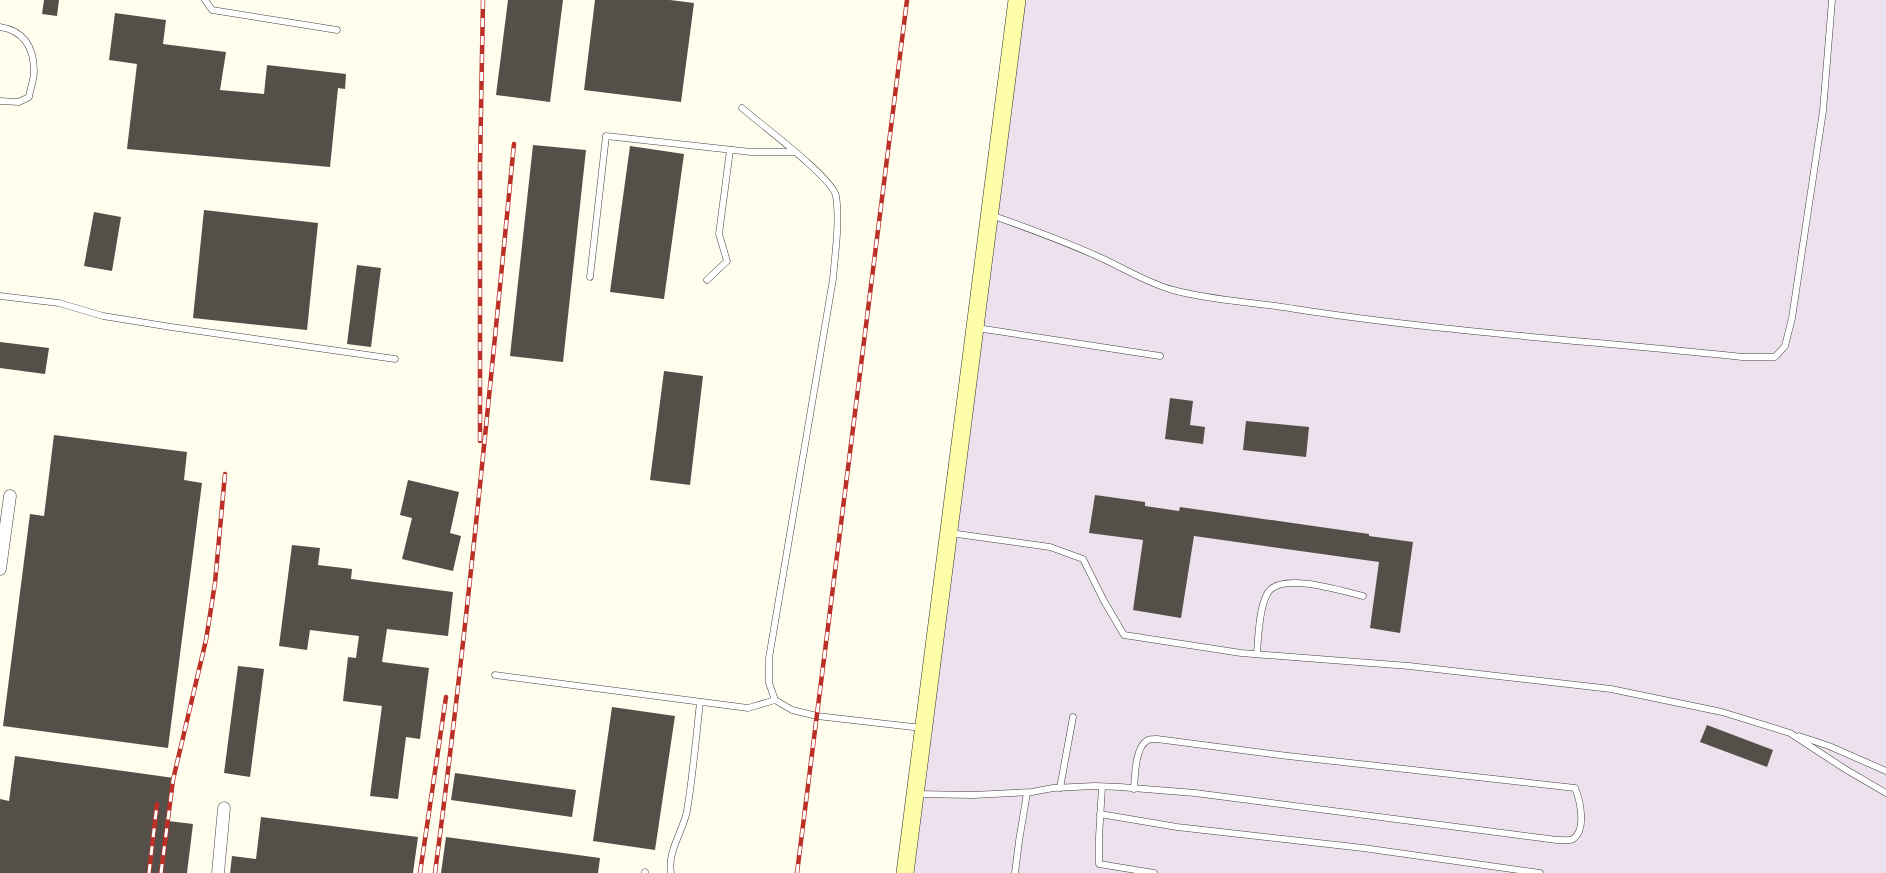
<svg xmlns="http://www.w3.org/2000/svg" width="1886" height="873" viewBox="0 0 1886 873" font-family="Literata,serif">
  <rect width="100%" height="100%" fill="#fffded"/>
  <!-- industrial -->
  <polygon fill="#ece1ec" points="1016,0 1886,0 1886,873 905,873"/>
  <!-- building -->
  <g fill="#554f49">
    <polygon points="44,0 59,0 57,16 42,14"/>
    <polygon points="508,0 563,0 550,102 496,95"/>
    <polygon points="595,0 670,0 694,3 681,102 584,90"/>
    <polygon points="115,13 166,20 163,44 226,52 220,90 264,94 267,65 346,74 345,89 338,88 330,167 127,149 137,64 109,60"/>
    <polygon points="533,145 586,150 563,362 510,356"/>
    <polygon points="630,146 684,154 664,299 610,292"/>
    <polygon points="204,210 318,223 307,330 193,318"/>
    <polygon points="94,212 121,217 112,271 84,266"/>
    <polygon points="357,265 381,268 371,347 347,344"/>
    <polygon points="0,342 49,348 45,374 0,368"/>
    <polygon points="664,371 703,376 690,485 650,480"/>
    <polygon points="1170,398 1193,401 1190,425 1205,427 1203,444 1165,439"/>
    <polygon points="1246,421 1309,427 1306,457 1243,450"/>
    <polygon points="54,435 187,452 184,480 202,483 168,748 3,726 30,514 44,516"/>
    <polygon points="408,480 459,492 450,533 461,536 453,571 402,559 412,518 400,515"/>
    <polygon points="1095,495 1145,502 1145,506 1179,511 1180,507 1369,534 1369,536 1413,542 1400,633 1370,628 1379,562 1194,536 1181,618 1133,610 1143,540 1089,533"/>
    <polygon points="292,545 320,548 318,565 352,569 351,579 453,592 448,636 387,629 382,662 429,668 420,739 406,737 398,799 370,796 382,706 343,701 348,657 356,658 359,636 310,630 307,650 279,646"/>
    <polygon points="238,666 264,669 250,777 224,773"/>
    <polygon points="612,707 675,716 655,850 593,841"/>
    <polygon points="1707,725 1773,750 1767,767 1700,742"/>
    <polygon points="15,756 174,778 168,821 193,824 187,873 0,873 0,799 9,801"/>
    <polygon points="455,773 576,790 572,817 451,800"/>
    <polygon points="261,817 418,837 413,873 230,873 232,856 256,859"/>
    <polygon points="446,837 600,858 598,873 441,873"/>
  </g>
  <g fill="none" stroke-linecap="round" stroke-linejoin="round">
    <!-- lane casing -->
    <g stroke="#404040" stroke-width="7">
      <g id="lane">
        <polyline points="205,0 212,10 337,30"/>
        <path d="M0 27C25 31 34 48 34 72 34 80 30 89 29 97L19 102 0 101"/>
        <path d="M742 108C759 123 833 178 836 196 840 221 835 254 833 279L769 658V683L775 700 792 710 817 716 922 728"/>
        <path d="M991 215C1028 228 1064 241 1099 257 1124 268 1147 283 1173 290 1213 301 1255 302 1295 309 1443 332 1593 341 1742 357H1775L1785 346 1792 318 1823 111 1832 0"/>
        <polyline points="590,277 606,136 751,152 794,152"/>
        <polyline points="707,280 727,261 719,234 730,150"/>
        <polyline points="0,296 59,303 103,316 171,327 395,359"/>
        <polyline points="977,328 1160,356"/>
        <polyline points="950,533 1050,547 1083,559 1104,601 1124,635 1241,653 1409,666 1611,689 1722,712 1790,733 1845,769 1886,793"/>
        <path d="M1257 654C1258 640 1259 599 1271 589 1289 574 1341 591 1363 596"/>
        <polyline points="495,675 748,708 775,700"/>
        <polyline points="1799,736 1829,746 1886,771"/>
        <polyline points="1102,787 1099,837 1099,864 1154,873"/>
        <polyline points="1060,788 1073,717"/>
        <path d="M916 794 973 795 1032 792 1053 788 1095 786 1120 787 1195 793 1557 840C1562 840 1569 841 1573 839 1587 830 1580 800 1575 788L1288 756 1157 739C1155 739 1150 739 1148 740 1135 746 1135 776 1134 789"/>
        <polyline points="1100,814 1177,827 1363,848 1540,873"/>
        <polyline points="645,873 645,872"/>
        <path d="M671 873C667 852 683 831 687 811 693 775 696 738 700 702"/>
        <polyline points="1015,873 1019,841 1027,793"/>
      </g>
    </g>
    <!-- street casing -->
    <g stroke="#404040" stroke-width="13">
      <g id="street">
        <polyline points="0,569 10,496"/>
        <polyline points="218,873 224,808"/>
      </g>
    </g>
    <!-- secondary casing -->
    <g stroke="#2f2f2f" stroke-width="18">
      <polyline id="secondary" points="905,873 1017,0"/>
    </g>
    <!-- lane -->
    <use href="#lane" stroke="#fff" stroke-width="6"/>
    <!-- street -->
    <use href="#street" stroke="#fff" stroke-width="12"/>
    <!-- secondary -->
    <use href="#secondary" stroke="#fefea8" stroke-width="17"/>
    <!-- rail casing -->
    <g stroke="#bc2f26" stroke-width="4.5">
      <g id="rail">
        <polyline points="480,441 480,166 483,0"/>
        <polyline points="149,873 157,804"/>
        <polyline points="161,873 173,780 206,640 215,583 225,474"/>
        <polyline points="420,873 446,697"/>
        <path d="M435 873C467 631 490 388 514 144"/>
        <polyline points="797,873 907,0"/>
      </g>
    </g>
    <!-- rail -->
    <use href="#rail" stroke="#fff" stroke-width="3" stroke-dasharray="9" stroke-linecap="butt"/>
  </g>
</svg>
